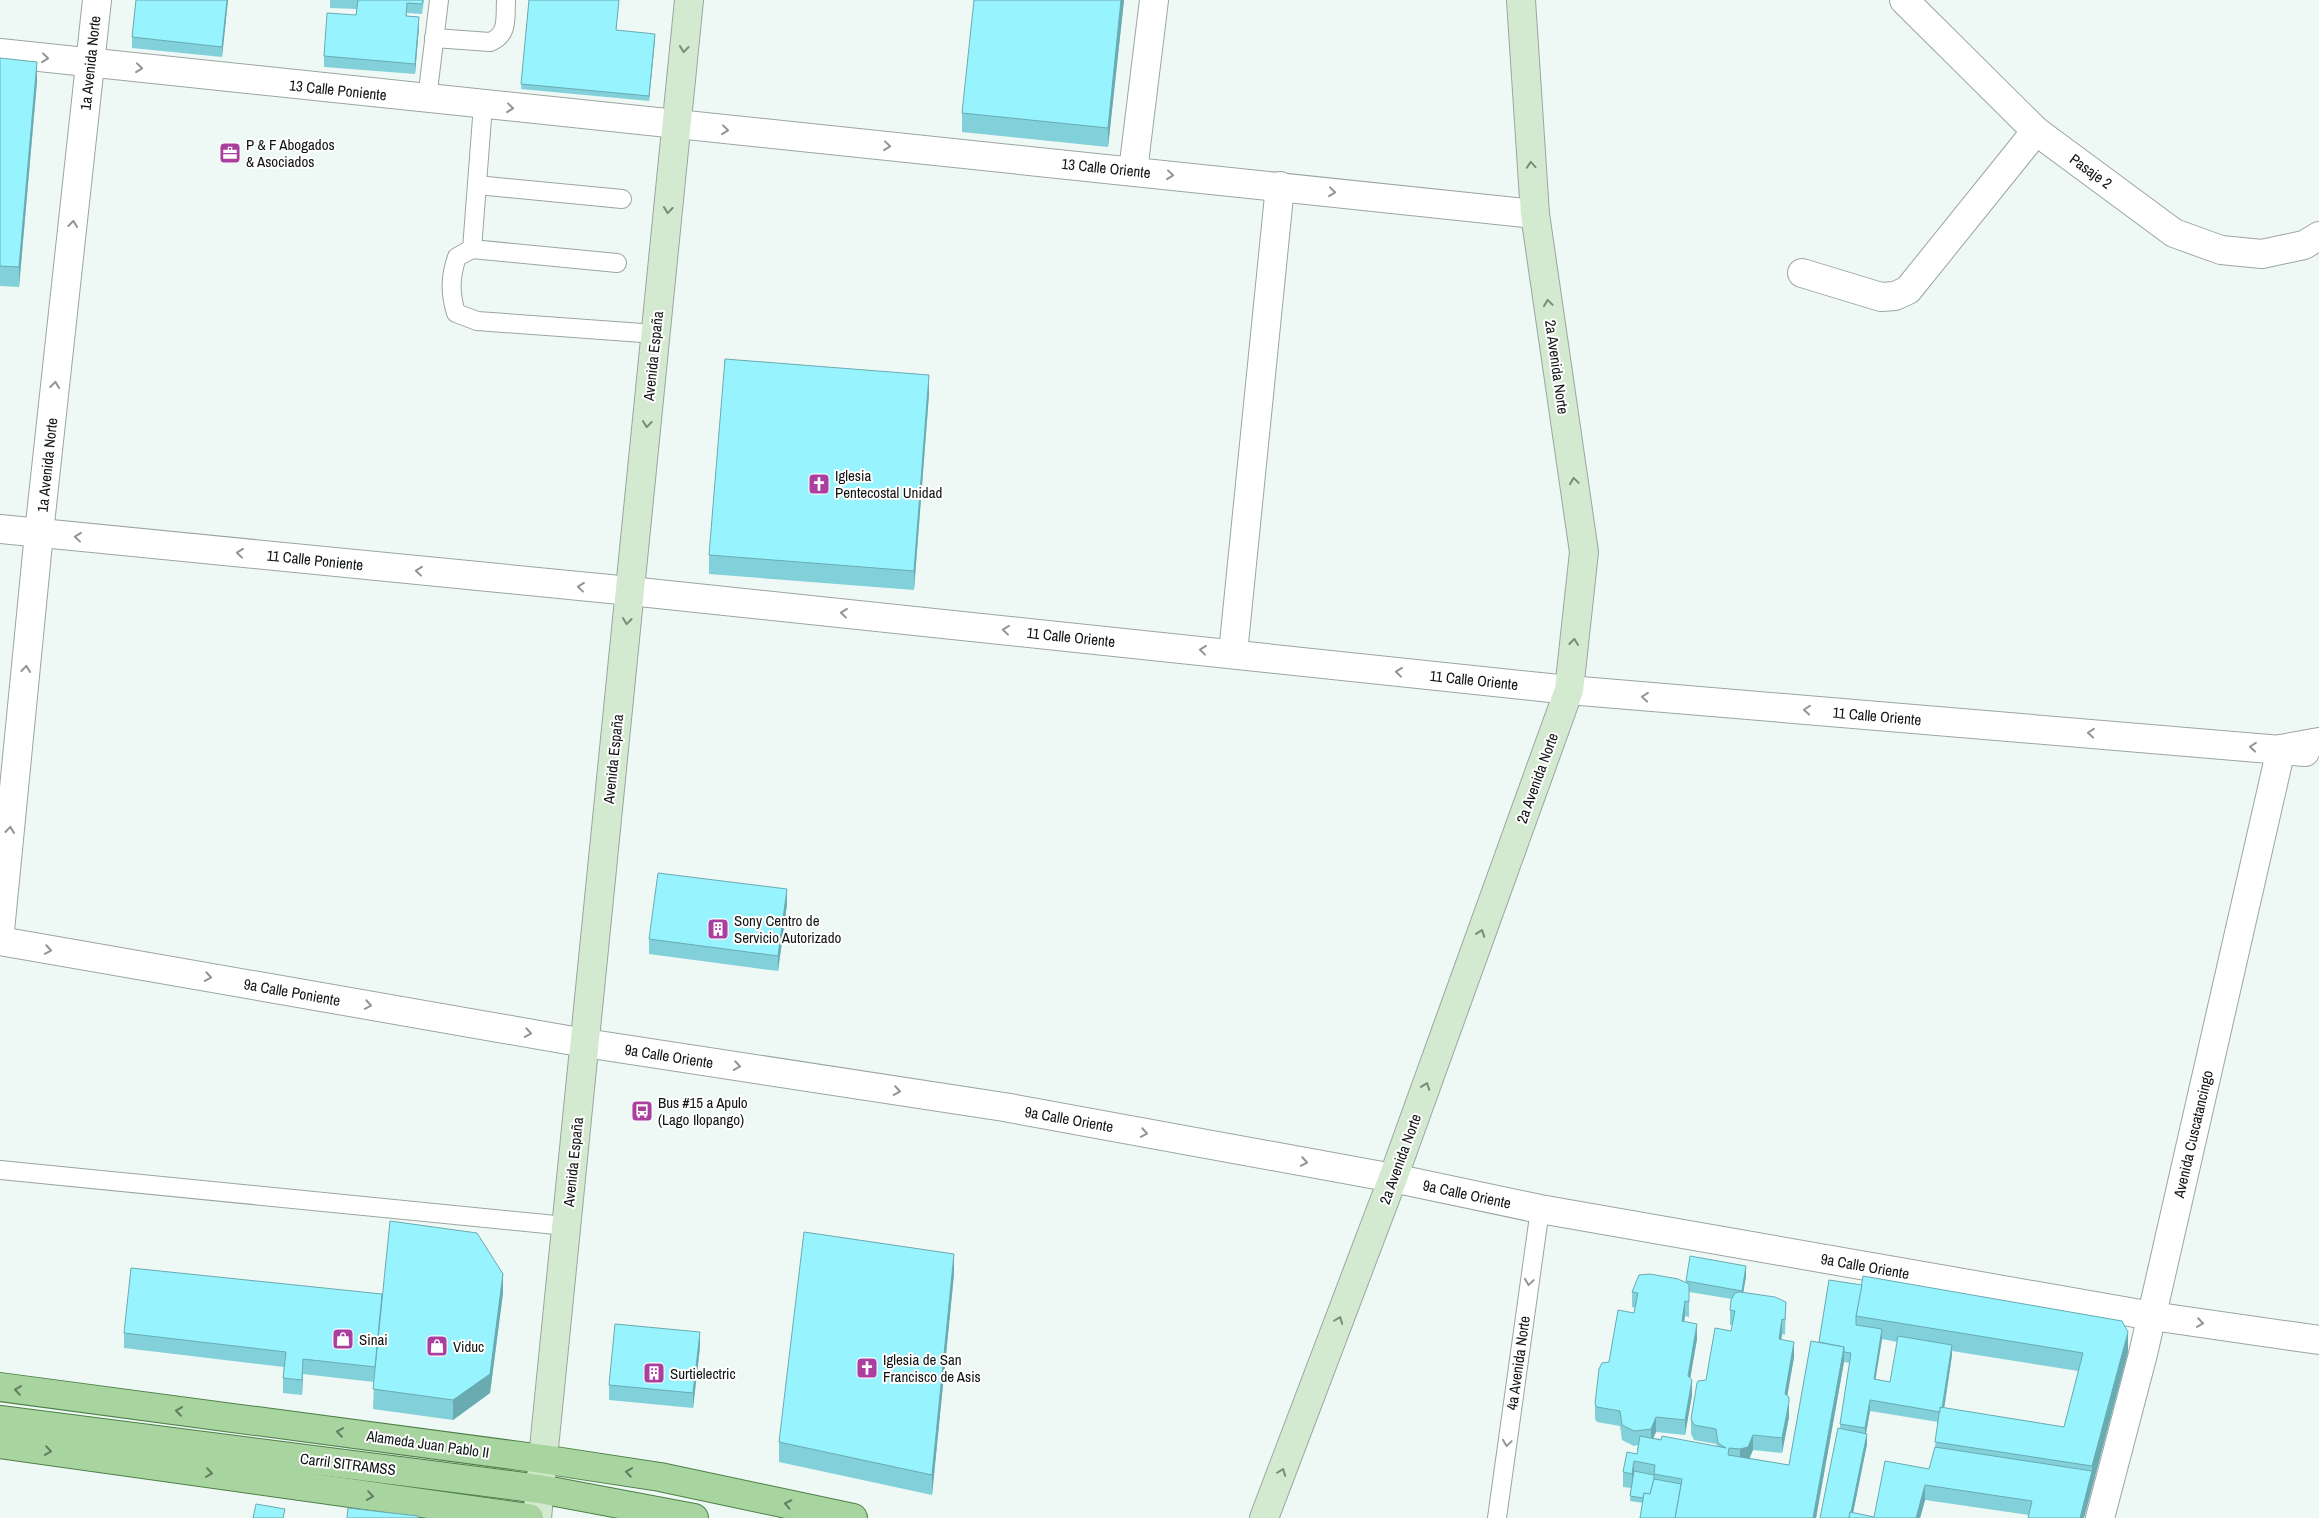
<svg xmlns="http://www.w3.org/2000/svg" width="2319" height="1518" viewBox="0 0 2319 1518" font-family="'Archivo Narrow',sans-serif">
  <rect width="100%" height="100%" fill="#eef9f5"/>
  <g fill="none" stroke-linecap="round" stroke-linejoin="round">
    <!-- service casing -->
    <g stroke="#9ba5a2" stroke-width="20">
      <g id="service">
        <path d="M434 38 490 42C509 35 505 17 506 0"/>
        <polyline points="427,99 439,0"/>
        <polyline points="477,185 622,199"/>
        <polyline points="472,249 483,105"/>
        <path d="M617 263 472 249 457 257C450 277 450 293 456 313L477 321 656 334"/>
        <polyline points="0,1170 566,1226"/>
        <polyline points="1497,1518 1540,1209"/>
      </g>
    </g>
    <!-- minor casing -->
    <g stroke="#9ba5a2" stroke-width="30">
      <g id="minor">
        <polyline points="1904,0 2036,131 2174,233 2221,250 2262,254 2304,245 2319,236"/>
        <polyline points="0,53 1535,214"/>
        <polyline points="1133,171 1154,0"/>
        <polyline points="1802,273 1881,297 1895,296 1908,290 2036,131"/>
        <polyline points="0,529 630,591 1569,690 2305,752"/>
        <polyline points="1233,653 1280,186"/>
        <polyline points="0,931 39,533 97,0"/>
        <polyline points="0,941 585,1043 1004,1107 1393,1178 1540,1209 2152,1316 2319,1340"/>
        <polyline points="2100,1518 2143,1354 2281,749"/>
      </g>
    </g>
    <!-- tertiary casing -->
    <g stroke="#9ba5a2" stroke-width="30">
      <polyline id="tertiary" points="2281,749 2319,742"/>
    </g>
    <!-- secondary casing -->
    <g stroke="#9ba5a2" stroke-width="30">
      <g id="secondary">
        <polyline points="537,1518 689,0"/>
        <polyline points="1264,1518 1393,1178 1569,690 1584,552 1535,214 1521,0"/>
      </g>
    </g>
    <!-- primary casing -->
    <g stroke="#4d7f46" stroke-width="30">
      <g id="primary">
        <polyline points="0,1387 542,1459 660,1477 853,1518"/>
        <polyline points="0,1420 540,1489 694,1518"/>
        <polyline points="0,1444 529,1518"/>
      </g>
    </g>
    <!-- service -->
    <use href="#service" stroke="#fff" stroke-width="18"/>
    <!-- minor -->
    <use href="#minor" stroke="#fff" stroke-width="28"/>
    <!-- tertiary -->
    <use href="#tertiary" stroke="#fff" stroke-width="28"/>
    <!-- secondary -->
    <use href="#secondary" stroke="#d4ead0" stroke-width="28"/>
    <!-- primary -->
    <use href="#primary" stroke="#a8d4a0" stroke-width="28"/>
  </g>
  <!-- wall -->
  <g fill="#82d1da" fill-rule="evenodd">
    <polygon points="136,0 228,0 222,57 132,48 132,37"/>
    <polygon points="330,0 424,0 422,14 407,13 407,16 419,27 415,74 324,67 324,56 356,15 357,9 330,8"/>
    <polygon points="529,0 619,0 616,30 655,39 649,101 521,89"/>
    <polygon points="1124,0 1108,147 962,132 962,113"/>
    <polygon points="0,58 37,81 19,287 0,286"/>
    <polygon points="929,394 914,590 709,574 709,555"/>
    <polygon points="787,904 778,971 649,954 649,939"/>
    <polygon points="954,1274 932,1495 779,1462 779,1442"/>
    <path d="M1746 1276 1743 1292 1786 1302 1785 1335 1782 1334 1781 1340 1794 1357 1787 1396 1789 1417 1782 1453 1753 1450 1749 1458 1789 1465 1819 1342 1829 1280 2128 1352 2084 1518 2029 1515 1925 1500 1920 1518H1820L1840 1429V1424L1850 1363 1844 1362 1816 1518H1640L1643 1503 1630 1501 1631 1488 1623 1487V1472L1637 1454 1638 1445 1634 1446 1622 1440 1620 1426 1597 1422 1595 1419V1404L1609 1362 1634 1313 1635 1308 1632 1307V1292L1686 1283V1281ZM1689 1292 1732 1299 1730 1310V1325H1732L1731 1331 1706 1380 1691 1419V1434L1694 1440 1716 1444 1717 1446 1653 1438 1656 1432 1685 1435 1692 1395 1690 1378 1697 1339 1684 1322 1685 1316 1689 1317ZM1882 1339 1897 1342 1890 1382 1875 1379ZM1952 1351 2078 1371 2064 1427 1944 1408 1952 1355ZM1870 1411 1938 1422 1935 1447 1929 1469 1874 1517 1853 1513 1867 1444 1866 1434Z"/>
    <polygon points="503,1293 490,1393 453,1420 373,1409 374,1382 303,1374 302,1395 283,1393 283,1378 284,1367 124,1348 124,1333 382,1294"/>
    <polygon points="700,1347 693,1408 609,1400 609,1385"/>
  </g>
  <!-- shaded-wall -->
  <g fill="#6aaab1">
    <polygon points="227,0 228,0 222,57 222,47"/>
    <polygon points="1121,0 1124,0 1108,147 1108,128"/>
    <polygon points="419,17 419,27 415,74 415,64"/>
    <polygon points="655,34 655,39 649,101 649,96"/>
    <polygon points="37,62 37,81 19,287 19,267"/>
    <polygon points="929,375 929,394 914,590 914,571"/>
    <polygon points="787,889 787,904 778,971 778,956"/>
    <polygon points="954,1254 954,1274 932,1495 932,1475"/>
    <polygon points="1746,1266 1746,1276 1742,1301 1742,1291"/>
    <polygon points="503,1274 503,1293 490,1393 453,1420 453,1400"/>
    <polygon points="1685,1301 1685,1316 1682,1336 1682,1321"/>
    <polygon points="1782,1319 1782,1334 1779,1354 1779,1339"/>
    <polygon points="1697,1324 1697,1339 1688,1391 1688,1376"/>
    <polygon points="1882,1329 1882,1339 1874,1389 1874,1379"/>
    <polygon points="700,1332 700,1347 693,1408 693,1393"/>
    <polygon points="2128,1332 2128,1352 2084,1518 2080,1518 2092,1471 2092,1466"/>
    <polygon points="1794,1342 1794,1357 1785,1409 1785,1394"/>
    <polygon points="1952,1345 1952,1355 1942,1423 1942,1413"/>
    <polygon points="1844,1347 1844,1362 1816,1518 1813,1518"/>
    <polygon points="303,1359 303,1374 302,1395 302,1380"/>
    <polygon points="1692,1380 1692,1395 1685,1435 1685,1420"/>
    <polygon points="1870,1400 1870,1411 1865,1438 1865,1428"/>
    <polygon points="1789,1402 1789,1417 1782,1453 1782,1438"/>
    <polygon points="1656,1417 1656,1432 1651,1444 1651,1429"/>
    <polygon points="1867,1434 1867,1444 1852,1518 1850,1518"/>
    <polygon points="1753,1435 1753,1450 1748,1462 1740,1464 1740,1449"/>
    <polygon points="1634,1461 1634,1476 1632,1489 1632,1474"/>
    <polygon points="1925,1485 1925,1500 1920,1518 1916,1518"/>
  </g>
  <!-- building -->
  <g fill="#97f3fd" stroke="#6aaab1">
    <polygon points="136,0 227,0 222,47 132,37"/>
    <polygon points="358,0 423,0 422,4 407,3 406,16 419,17 415,64 324,56 327,13 356,15"/>
    <polygon points="529,0 619,0 616,30 655,34 649,96 521,84"/>
    <polygon points="974,0 1121,0 1108,128 962,113"/>
    <polygon points="0,58 37,62 19,267 0,266"/>
    <polygon points="725,359 929,375 914,571 709,555"/>
    <polygon points="658,873 787,889 778,956 649,939"/>
    <polygon points="390,1221 477,1233 503,1274 490,1374 453,1400 373,1389"/>
    <polygon points="804,1232 954,1254 932,1475 779,1442"/>
    <polygon points="1690,1256 1746,1266 1742,1291 1686,1281"/>
    <polygon points="131,1268 382,1294 375,1367 303,1359 302,1380 283,1378 286,1352 124,1333"/>
    <polygon points="1650,1274 1678,1279 1689,1284 1689,1302 1685,1301 1682,1321 1697,1324 1688,1376 1692,1380 1685,1420 1656,1417 1651,1429 1634,1431 1622,1425 1620,1411 1597,1407 1595,1404 1599,1369 1602,1363 1609,1362 1618,1310 1634,1313 1638,1293 1632,1292 1639,1275"/>
    <polygon points="1863,1276 2122,1321 2128,1332 2092,1466 1935,1442 1940,1407 2064,1427 2083,1353 1856,1316"/>
    <polygon points="1829,1280 1862,1285 1856,1316 1856,1325 1882,1329 1874,1379 1890,1382 1898,1336 1952,1345 1942,1408 1940,1407 1940,1412 1870,1400 1865,1428 1840,1424 1851,1353 1844,1352 1844,1347 1819,1342"/>
    <polygon points="1740,1292 1775,1297 1786,1302 1785,1320 1782,1319 1779,1339 1794,1342 1785,1394 1789,1397 1789,1402 1782,1438 1753,1435 1748,1447 1740,1449 1729,1448 1728,1455 1789,1465 1811,1341 1844,1347 1813,1518 1675,1518 1682,1479 1654,1474 1655,1465 1634,1461 1632,1474 1623,1472 1627,1452 1637,1454 1640,1436 1661,1440 1662,1436 1726,1448 1718,1443 1716,1429 1694,1425 1691,1419 1697,1383 1698,1381 1706,1380 1715,1328 1731,1331 1735,1311 1730,1310 1731,1300 1735,1293"/>
    <polygon points="615,1324 700,1332 693,1393 609,1385"/>
    <polygon points="1838,1428 1867,1434 1851,1512 1850,1512 1849,1518 1820,1518"/>
    <polygon points="1935,1447 2092,1471 2080,1518 2028,1518 2032,1501 1925,1485 1916,1518 1849,1518 1850,1512 1874,1517 1885,1461 1929,1469"/>
    <polygon points="1634,1471 1654,1475 1654,1479 1650,1494 1644,1493 1643,1498 1630,1496"/>
    <polygon points="1654,1479 1681,1484 1675,1518 1640,1518 1644,1493 1650,1494"/>
    <polygon points="256,1504 285,1509 283,1518 253,1518"/>
    <polygon points="348,1508 418,1516 418,1518 347,1518"/>
  </g>
  <!-- one-way arrows -->
  <defs><path id="oneway-chevron" d="M-2-3.5L2.5 0L-2 3.5" fill="none" stroke-width="1.6" stroke-linecap="round" stroke-linejoin="round" transform="scale(1.25)"/></defs>
  <g stroke="#7c8a7b">
    <use href="#oneway-chevron" transform="translate(684 49) rotate(96)"/>
    <use href="#oneway-chevron" transform="translate(1531 165) rotate(-94)"/>
    <use href="#oneway-chevron" transform="translate(668 210) rotate(96)"/>
    <use href="#oneway-chevron" transform="translate(1548 303) rotate(-98)"/>
    <use href="#oneway-chevron" transform="translate(647 424) rotate(96)"/>
    <use href="#oneway-chevron" transform="translate(1574 481) rotate(-98)"/>
    <use href="#oneway-chevron" transform="translate(627 621) rotate(96)"/>
    <use href="#oneway-chevron" transform="translate(1574 642) rotate(-84)"/>
    <use href="#oneway-chevron" transform="translate(1481 933) rotate(-70)"/>
    <use href="#oneway-chevron" transform="translate(1426 1086) rotate(-70)"/>
    <use href="#oneway-chevron" transform="translate(1339 1320) rotate(-69)"/>
    <use href="#oneway-chevron" transform="translate(1282 1472) rotate(-69)"/>
  </g>
  <g stroke="#939595">
    <use href="#oneway-chevron" transform="translate(45 58) rotate(6)"/>
    <use href="#oneway-chevron" transform="translate(139 68) rotate(6)"/>
    <use href="#oneway-chevron" transform="translate(510 108) rotate(6)"/>
    <use href="#oneway-chevron" transform="translate(725 130) rotate(6)"/>
    <use href="#oneway-chevron" transform="translate(887 146) rotate(6)"/>
    <use href="#oneway-chevron" transform="translate(1170 175) rotate(6)"/>
    <use href="#oneway-chevron" transform="translate(1332 192) rotate(6)"/>
    <use href="#oneway-chevron" transform="translate(73 224) rotate(-84)"/>
    <use href="#oneway-chevron" transform="translate(55 385) rotate(-84)"/>
    <use href="#oneway-chevron" transform="translate(78 537) rotate(-174)"/>
    <use href="#oneway-chevron" transform="translate(240 553) rotate(-174)"/>
    <use href="#oneway-chevron" transform="translate(419 571) rotate(-174)"/>
    <use href="#oneway-chevron" transform="translate(581 587) rotate(-174)"/>
    <use href="#oneway-chevron" transform="translate(844 613) rotate(-174)"/>
    <use href="#oneway-chevron" transform="translate(1006 630) rotate(-174)"/>
    <use href="#oneway-chevron" transform="translate(1203 650) rotate(-174)"/>
    <use href="#oneway-chevron" transform="translate(26 669) rotate(-84)"/>
    <use href="#oneway-chevron" transform="translate(1399 672) rotate(-174)"/>
    <use href="#oneway-chevron" transform="translate(1645 697) rotate(-175)"/>
    <use href="#oneway-chevron" transform="translate(1807 710) rotate(-175)"/>
    <use href="#oneway-chevron" transform="translate(2091 733) rotate(-175)"/>
    <use href="#oneway-chevron" transform="translate(2253 747) rotate(-175)"/>
    <use href="#oneway-chevron" transform="translate(10 830) rotate(-84)"/>
    <use href="#oneway-chevron" transform="translate(48 950) rotate(10)"/>
    <use href="#oneway-chevron" transform="translate(208 977) rotate(10)"/>
    <use href="#oneway-chevron" transform="translate(368 1005) rotate(10)"/>
    <use href="#oneway-chevron" transform="translate(528 1033) rotate(10)"/>
    <use href="#oneway-chevron" transform="translate(737 1066) rotate(9)"/>
    <use href="#oneway-chevron" transform="translate(897 1091) rotate(9)"/>
    <use href="#oneway-chevron" transform="translate(1144 1133) rotate(10)"/>
    <use href="#oneway-chevron" transform="translate(1304 1162) rotate(10)"/>
    <use href="#oneway-chevron" transform="translate(1529 1282) rotate(98)"/>
    <use href="#oneway-chevron" transform="translate(2200 1323) rotate(8)"/>
    <use href="#oneway-chevron" transform="translate(1507 1443) rotate(98)"/>
  </g>
  <g stroke="#647e61">
    <use href="#oneway-chevron" transform="translate(18 1390) rotate(-172)"/>
    <use href="#oneway-chevron" transform="translate(179 1411) rotate(-172)"/>
    <use href="#oneway-chevron" transform="translate(340 1432) rotate(-172)"/>
    <use href="#oneway-chevron" transform="translate(48 1451) rotate(8)"/>
    <use href="#oneway-chevron" transform="translate(629 1472) rotate(-171)"/>
    <use href="#oneway-chevron" transform="translate(209 1473) rotate(8)"/>
    <use href="#oneway-chevron" transform="translate(370 1496) rotate(8)"/>
    <use href="#oneway-chevron" transform="translate(788 1504) rotate(-168)"/>
  </g>
  <!-- icons -->
  <defs>
    <g id="office-square" transform="scale(1.125)"><rect x="-9" y="-9" width="18" height="18" rx="4" fill="#ab3f9f" stroke="#fff"/><path d="M-6-3h4V-5.5h4V-3h4V5H-6ZM-1-4.5V-3h2v-1.5ZM-6 0V1H6V0Z" fill="#fff"/></g>
    <g id="church-square" transform="scale(1.125)"><rect x="-9" y="-9" width="18" height="18" rx="4" fill="#ab3f9f" stroke="#fff"/><path d="M-1.2-6h2.4v3.5h3.3v2.4h-3.3V6h-2.4V-.1h-3.3v-2.4h3.3Z" fill="#fff"/></g>
    <g id="building-square" transform="scale(1.125)"><rect x="-9" y="-9" width="18" height="18" rx="4" fill="#ab3f9f" stroke="#fff"/><path d="M-4-6H4V6H1V3H-1V6H-4ZM-2.5-4.3h1.7v1.8h-1.7ZM.8-4.3h1.7v1.8H.8ZM-2.5-1h1.7V.8h-1.7ZM.8-1h1.7V.8H.8Z" fill="#fff"/></g>
    <g id="bus-square" transform="scale(1.125)"><rect x="-9" y="-9" width="18" height="18" rx="4" fill="#ab3f9f" stroke="#fff"/><path d="M-5-6H5V4H4V6H2V4H-2V6H-4V4H-5ZM-3.5-4V0h7V-4ZM-3.5 1.2v1.5H-2V1.2ZM2 1.2v1.5H3.5V1.2Z" fill="#fff"/></g>
    <g id="shop-square" transform="scale(1.125)"><rect x="-9" y="-9" width="18" height="18" rx="4" fill="#ab3f9f" stroke="#fff"/><path d="M-5-2.5h2.3a2.7 3.5 0 0 1 5.4 0H5L5.5 6h-11ZM-1.5-2.5h3a1.5 2.3 0 0 0-3 0Z" fill="#fff"/></g>
  </defs>
  <g fill-rule="evenodd">
    <use href="#office-square" x="230" y="153"/>
    <use href="#church-square" x="819" y="484"/>
    <use href="#building-square" x="718" y="929"/>
    <use href="#bus-square" x="642" y="1111"/>
    <use href="#shop-square" x="343" y="1339"/>
    <use href="#shop-square" x="437" y="1346"/>
    <use href="#church-square" x="867" y="1368"/>
    <use href="#building-square" x="654" y="1373"/>
  </g>
  <g text-anchor="middle" dominant-baseline="central" stroke-width="4" stroke-linejoin="round" paint-order="stroke">
    <!-- street labels -->
    <g font-size="15" fill="#101413" stroke="#fff">
      <text transform="translate(90 63) rotate(-84)">1a Avenida Norte</text>
      <text transform="translate(338 90) rotate(6)">13 Calle Poniente</text>
      <text transform="translate(1106 168) rotate(6)">13 Calle Oriente</text>
      <text transform="translate(2091 171) rotate(36)">Pasaje 2</text>
      <text transform="translate(653 356) rotate(-84)">Avenida España</text>
      <text transform="translate(1557 367) rotate(82)">2a Avenida Norte</text>
      <text transform="translate(47 465) rotate(-84)">1a Avenida Norte</text>
      <text transform="translate(315 560) rotate(6)">11 Calle Poniente</text>
      <text transform="translate(1071 637) rotate(6)">11 Calle Oriente</text>
      <text transform="translate(1474 680) rotate(6)">11 Calle Oriente</text>
      <text transform="translate(1877 716) rotate(5)">11 Calle Oriente</text>
      <text transform="translate(613 759) rotate(-84)">Avenida España</text>
      <text transform="translate(1537 778) rotate(-70)">2a Avenida Norte</text>
      <text transform="translate(292 992) rotate(10)">9a Calle Poniente</text>
      <text transform="translate(669 1056) rotate(9)">9a Calle Oriente</text>
      <text transform="translate(1069 1119) rotate(10)">9a Calle Oriente</text>
      <text transform="translate(2193 1134) rotate(-77)">Avenida Cuscatancingo</text>
      <text transform="translate(1400 1159) rotate(-70)">2a Avenida Norte</text>
      <text transform="translate(573 1162) rotate(-84)">Avenida España</text>
      <text transform="translate(1467 1194) rotate(12)">9a Calle Oriente</text>
      <text transform="translate(1865 1266) rotate(10)">9a Calle Oriente</text>
      <text transform="translate(1518 1363) rotate(-82)">4a Avenida Norte</text>
      <text transform="translate(428 1444) rotate(8)">Alameda Juan Pablo II</text>
      <text transform="translate(348 1464) rotate(7)">Carril SITRAMSS</text>
    </g>
    <!-- poi labels -->
    <g font-size="15" fill="#101413" stroke="#fff" text-anchor="start">
      <text x="246" y="144">P &amp; F Abogados<tspan x="246" dy="17">&amp; Asociados</tspan></text>
      <text x="835" y="475">Iglesia<tspan x="835" dy="17">Pentecostal Unidad</tspan></text>
      <text x="734" y="920">Sony Centro de<tspan x="734" dy="17">Servicio Autorizado</tspan></text>
      <text x="658" y="1102">Bus #15 a Apulo<tspan x="658" dy="17">(Lago Ilopango)</tspan></text>
      <text x="359" y="1339">Sinai</text>
      <text x="453" y="1346">Viduc</text>
      <text x="883" y="1359">Iglesia de San<tspan x="883" dy="17">Francisco de Asis</tspan></text>
      <text x="670" y="1373">Surtielectric</text>
    </g>
  </g>
</svg>
